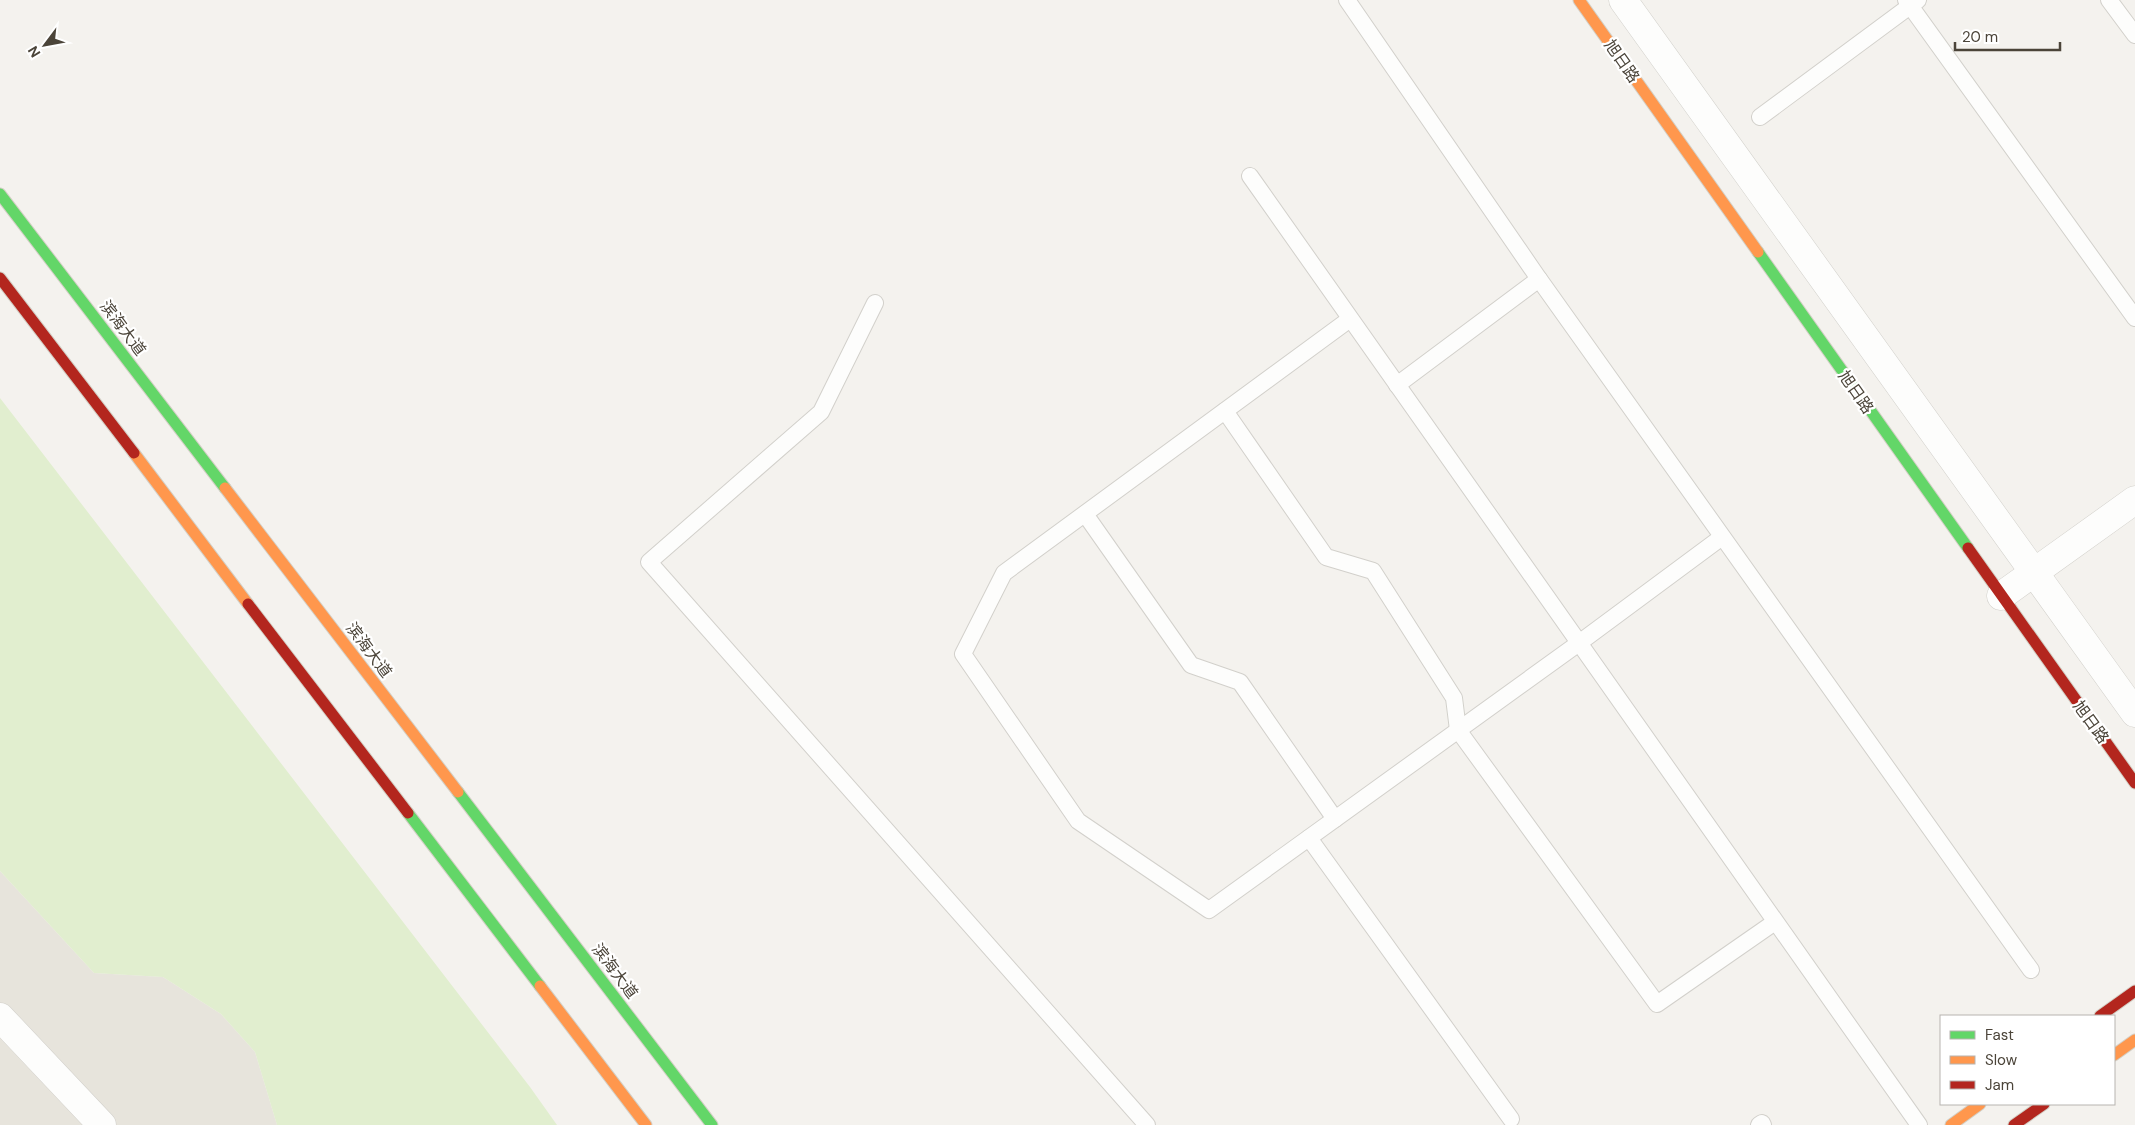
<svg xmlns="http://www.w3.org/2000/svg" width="2135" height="1125" viewBox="0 0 2135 1125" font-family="'DM Sans','Noto Sans SC',sans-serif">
  <rect width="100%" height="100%" fill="#f4f2ee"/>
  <!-- residential -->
  <polygon fill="#e7e4dc" points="0,871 94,973 163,977 221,1014 255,1052 277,1125 0,1125"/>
  <!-- green -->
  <polygon fill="#e1eecf" points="0,398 530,1087 557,1125 277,1125 255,1052 221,1014 163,977 94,973 0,871"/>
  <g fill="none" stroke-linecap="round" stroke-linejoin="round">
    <!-- lane casing -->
    <g stroke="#d2d0cb" stroke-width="18">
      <g id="lane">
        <polyline points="1347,0 1539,279"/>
        <polyline points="1906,0 2135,318"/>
        <polyline points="2109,0 2135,35"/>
        <polyline points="1760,117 1918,0"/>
        <polyline points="1250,176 1919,1125"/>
        <polyline points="875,303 821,412 649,562 1147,1125"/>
        <polyline points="1350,319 1004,573 963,654 1078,821 1209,910 1579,643 1722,537"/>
        <polyline points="1397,385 1539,279 2031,970"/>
        <polyline points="1225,411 1326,557 1373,571 1454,698 1458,730 1657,1004 1775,922"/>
        <polyline points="1085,514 1191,665 1240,682 1335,819"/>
        <polyline points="1309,838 1511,1119"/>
        <polyline points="1759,1125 1762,1123 1763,1125"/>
      </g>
    </g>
    <!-- street casing -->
    <g stroke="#d2d0cb" stroke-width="29">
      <g id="street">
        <polyline points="1623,0 2135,713"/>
        <polyline points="2001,596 2135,500"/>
        <polyline points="0,1017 102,1125"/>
      </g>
    </g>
    <!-- fast casing -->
    <g stroke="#d3cfc5" stroke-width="13">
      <g id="fast">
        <polyline points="0,194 225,488"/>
        <polyline points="1758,252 1968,548"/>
        <polyline points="458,792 712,1125"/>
        <polyline points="408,813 540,986"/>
      </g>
    </g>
    <!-- slow casing -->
    <g stroke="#d3cfc5" stroke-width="13">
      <g id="slow">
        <polyline points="1579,0 1758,252"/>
        <polyline points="134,453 248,604"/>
        <polyline points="225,488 458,792"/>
        <polyline points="540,986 646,1125"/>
        <polyline points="2114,1055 2135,1040"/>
        <polyline points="1951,1125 1980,1104"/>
      </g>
    </g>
    <!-- jam casing -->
    <g stroke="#d3cfc5" stroke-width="13">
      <g id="jam">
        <polyline points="0,278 134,453"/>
        <polyline points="1968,548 2135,783"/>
        <polyline points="248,604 408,813"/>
        <polyline points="2100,1016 2135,991"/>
        <polyline points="2014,1125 2044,1104"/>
      </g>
    </g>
    <!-- lane -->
    <use href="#lane" stroke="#fdfdfc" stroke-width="16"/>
    <!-- street -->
    <use href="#street" stroke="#fdfdfc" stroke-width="28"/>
    <!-- fast -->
    <use href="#fast" stroke="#63d668" stroke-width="11"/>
    <!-- slow -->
    <use href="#slow" stroke="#ff974d" stroke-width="11"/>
    <!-- jam -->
    <use href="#jam" stroke="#b3261e" stroke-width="11"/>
  </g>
  <g text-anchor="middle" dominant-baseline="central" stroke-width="4.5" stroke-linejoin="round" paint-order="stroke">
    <!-- street labels -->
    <g font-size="16" fill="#4b4439" stroke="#fff">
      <text transform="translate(1622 61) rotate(55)">旭日路</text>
      <text transform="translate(123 328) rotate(53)">滨海大道</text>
      <text transform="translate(1856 392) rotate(55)">旭日路</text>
      <text transform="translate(369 650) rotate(53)">滨海大道</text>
      <text transform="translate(2091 722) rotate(54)">旭日路</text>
      <text transform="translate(615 971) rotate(53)">滨海大道</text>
    </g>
  </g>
  <!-- legend -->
  <rect x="1940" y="1015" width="175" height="90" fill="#ffffff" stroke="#b7b4b0"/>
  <rect x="1950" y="1031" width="25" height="8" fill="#63d668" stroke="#b7b4b0"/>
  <text x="1985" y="1040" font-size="15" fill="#4b4439">Fast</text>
  <rect x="1950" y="1056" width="25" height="8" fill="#ff974d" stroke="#b7b4b0"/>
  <text x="1985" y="1065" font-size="15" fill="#4b4439">Slow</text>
  <rect x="1950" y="1081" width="25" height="8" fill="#b3261e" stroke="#b7b4b0"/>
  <text x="1985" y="1090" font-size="15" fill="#4b4439">Jam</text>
  <!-- north arrow -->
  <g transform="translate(45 45) rotate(238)" stroke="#ffffff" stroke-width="4" paint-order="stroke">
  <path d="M0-4L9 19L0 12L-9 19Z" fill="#4b4439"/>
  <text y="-8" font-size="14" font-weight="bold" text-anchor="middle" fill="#4b4439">N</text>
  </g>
  <!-- scale -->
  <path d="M1955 42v8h105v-8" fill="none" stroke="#4b4439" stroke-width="2.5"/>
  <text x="1962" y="42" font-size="15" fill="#4b4439" stroke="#ffffff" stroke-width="4" paint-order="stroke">20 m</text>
</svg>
